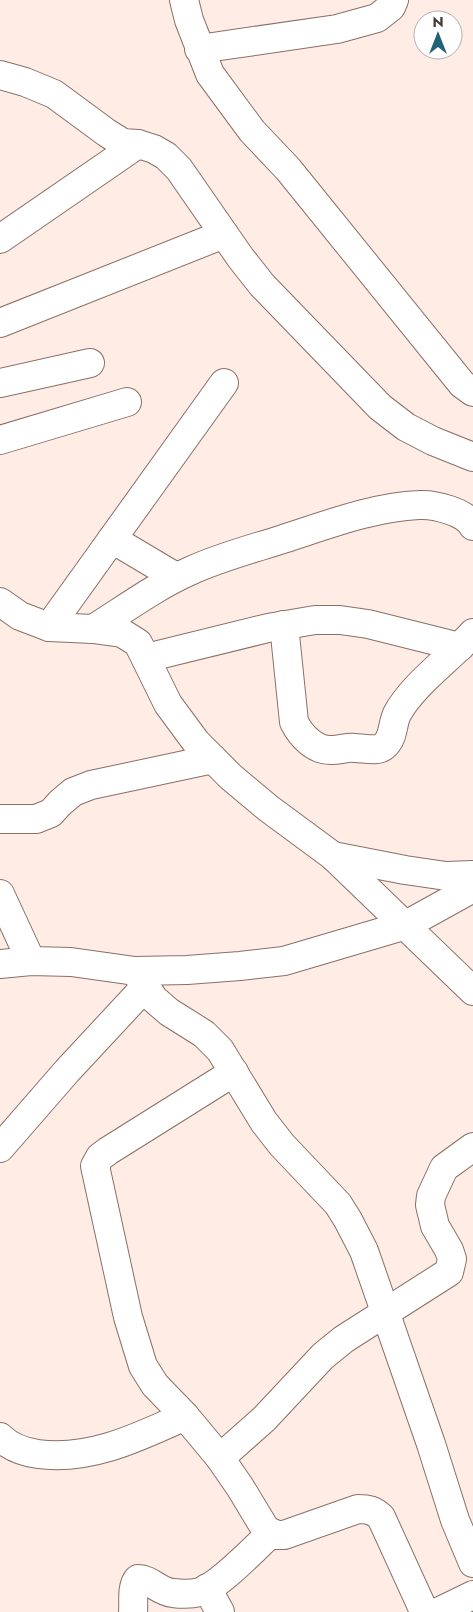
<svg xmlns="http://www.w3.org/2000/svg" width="473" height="1612" viewBox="0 0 473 1612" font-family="Jost,sans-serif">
  <rect width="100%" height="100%" fill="#feece5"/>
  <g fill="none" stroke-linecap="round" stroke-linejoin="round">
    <!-- minor casing -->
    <g stroke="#897065" stroke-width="30">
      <g id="minor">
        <polyline points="184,0 189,20 210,74 252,131 288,169 462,384 473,392"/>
        <polyline points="199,49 337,29 377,18 391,7 394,0"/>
        <polyline points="0,75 25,82 54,94 107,133 123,143 138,144 154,149 166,156 179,169 240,257 262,285 380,407 406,427 433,441 473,457"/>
        <polyline points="0,239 138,144"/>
        <polyline points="0,323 224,234"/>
        <polyline points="0,383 90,363"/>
        <polyline points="0,440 127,402"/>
        <polyline points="112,539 176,577"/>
        <polyline points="0,602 20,616 49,627 93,629 122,633 138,643 168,704 196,742 231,777 268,808 333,856 473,991"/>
        <path d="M284 625 294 722C301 736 315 751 332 750 340 750 347 747 355 748 364 748 377 752 384 746 394 738 392 724 397 714 413 684 450 659 473 633"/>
        <polyline points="49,627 224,383"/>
        <path d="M93 629C125 609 156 586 190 571 220 557 252 549 283 539 327 525 373 507 419 505 434 504 466 512 473 526"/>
        <polyline points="146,658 268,628 315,620 340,620 368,624 460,647"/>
        <polyline points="0,819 36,819 51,813 60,803 73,792 91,785 213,759"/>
        <polyline points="333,856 405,870 446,876 473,875"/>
        <polyline points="0,894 31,961"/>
        <polyline points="0,964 31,961 71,962 135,971 187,970 240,966 284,961 406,925 473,888"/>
        <polyline points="135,971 154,999 169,1012 204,1034 220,1050 264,1122 282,1145 338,1204 348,1220 364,1251 431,1444 455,1520 473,1563"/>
        <path d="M234 1072 108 1151 100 1157 95 1166 128 1317 143 1366 155 1385 185 1416 220 1458 240 1487 266 1530 277 1535H284L358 1509C368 1509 373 1510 381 1517L423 1609 430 1612"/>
        <polyline points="0,1148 67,1071 146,986"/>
        <path d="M0 1437C10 1447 24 1452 38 1454 90 1461 139 1437 185 1416"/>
        <polyline points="220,1458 264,1419 323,1356 344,1339 449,1272 452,1259 449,1250 435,1226 430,1205 431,1196 444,1168 473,1147"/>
        <polyline points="207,1588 220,1612"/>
        <path d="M133 1612C134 1602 131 1587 138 1579 151 1579 159 1592 173 1593 181 1594 192 1594 200 1592 219 1586 255 1548 271 1533"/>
        <polyline points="438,1612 473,1595"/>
      </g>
    </g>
    <!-- minor -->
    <use href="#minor" stroke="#fff" stroke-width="28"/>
  </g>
  <!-- north arrow -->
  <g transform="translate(438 35)"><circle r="24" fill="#ffffff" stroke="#b5b0ae"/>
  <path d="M0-4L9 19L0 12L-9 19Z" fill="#226277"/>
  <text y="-8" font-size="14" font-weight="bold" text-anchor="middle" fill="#453a35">N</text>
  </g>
</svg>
